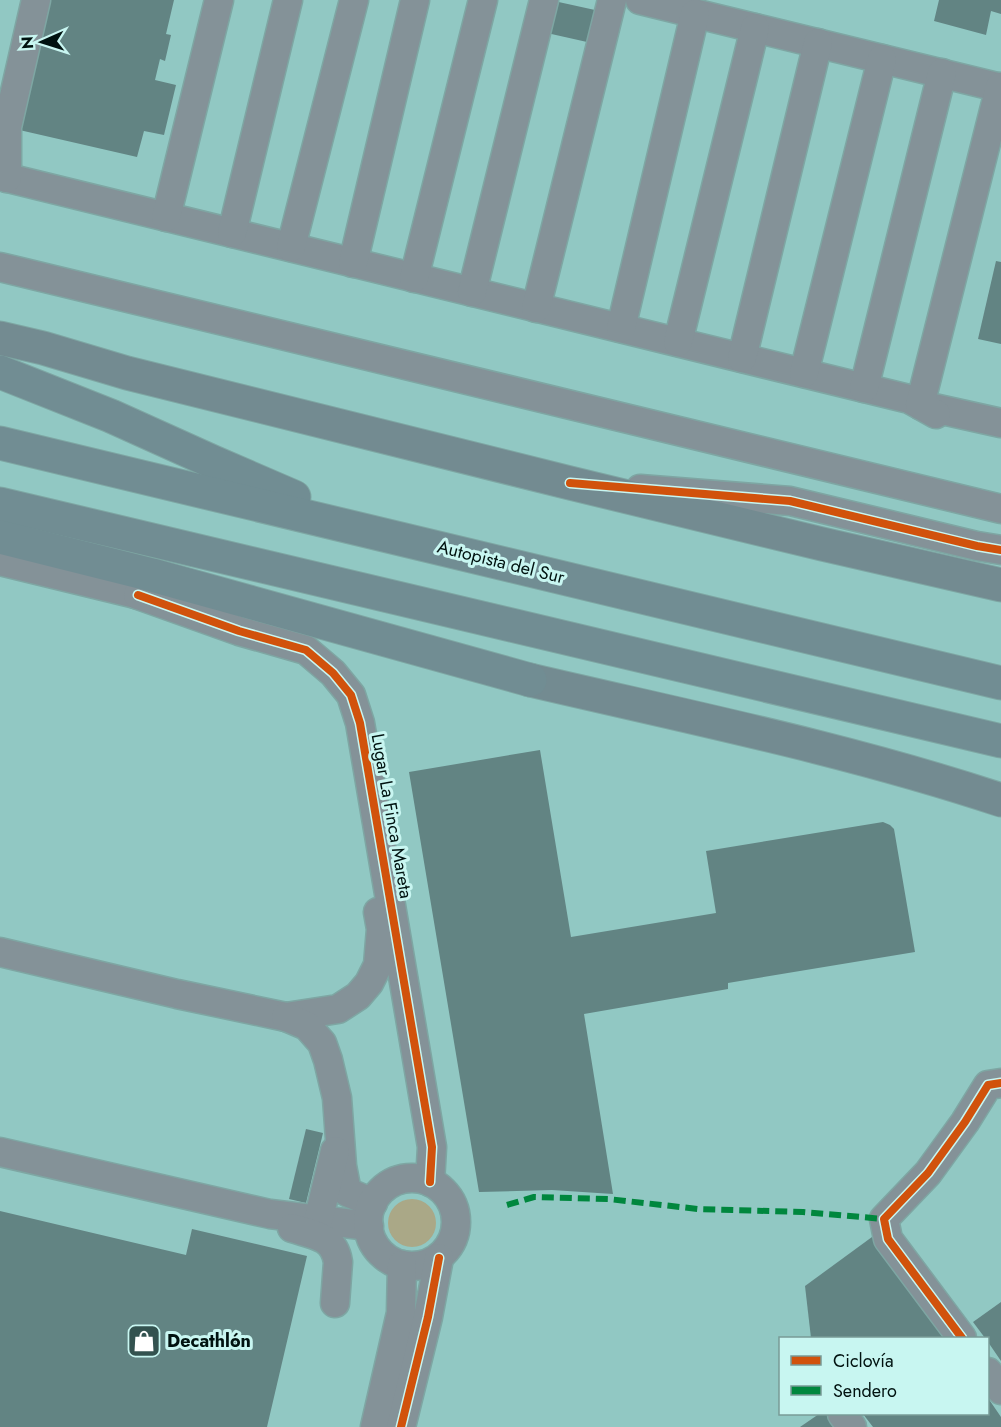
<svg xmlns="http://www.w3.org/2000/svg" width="1001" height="1427" viewBox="0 0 1001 1427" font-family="Jost,sans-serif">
  <rect width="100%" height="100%" fill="#91c8c3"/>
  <!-- green -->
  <circle fill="#aaa887" cx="412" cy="1223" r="24"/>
  <!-- building -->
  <g fill="#628483">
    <polygon points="44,0 174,0 166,34 171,35 165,61 160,59 155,80 176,85 164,135 144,131 137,157 15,129"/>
    <polygon points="939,0 1001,0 1001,14 991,11 986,35 934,21"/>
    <polygon points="554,1 595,10 587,42 547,33"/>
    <polygon points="996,261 1001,262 1001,344 978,339"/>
    <polygon points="540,750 571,937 716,913 706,851 883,822 890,825 894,829 915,952 728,983 728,989 584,1014 613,1194 552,1190 479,1192 409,772"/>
    <polygon points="306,1129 323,1133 306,1203 289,1199"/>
    <polygon points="0,1211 186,1255 192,1229 307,1256 267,1427 0,1427"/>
    <polygon points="872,1237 945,1338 811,1338 805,1286"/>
    <polygon points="1001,1302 1001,1361 988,1342 988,1338 985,1338 973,1322"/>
    <polygon points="988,1398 1001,1417 1001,1427 873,1427 863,1414 988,1414"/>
    <polygon points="819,1414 827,1414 837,1427 800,1427"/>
  </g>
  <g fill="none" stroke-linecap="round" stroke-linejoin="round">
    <!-- minor casing -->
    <g stroke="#7ea6a3" stroke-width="31">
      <g id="minor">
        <polyline points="640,0 1001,88"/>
        <polyline points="0,176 909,399 920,405 1001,423"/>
        <polyline points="7,178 7,127 36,0"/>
        <polyline points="166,217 219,0"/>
        <polyline points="232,233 288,0"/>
        <polyline points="291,247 354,0"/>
        <polyline points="353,263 415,0"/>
        <polyline points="0,267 1001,509"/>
        <polyline points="414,278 483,0"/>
        <polyline points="472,292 544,0"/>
        <polyline points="536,308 612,0"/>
        <polyline points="621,328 695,14"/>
        <polyline points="678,342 755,28"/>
        <polyline points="742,358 818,43"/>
        <polyline points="804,373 882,59"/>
        <polyline points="864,388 942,73"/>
        <polyline points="936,414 920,405 1000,87"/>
        <polyline points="640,489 790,501 977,546 1001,550"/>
        <polyline points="0,561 156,599"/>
        <polyline points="138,595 239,631 306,650 333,673 351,695 360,723 432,1147 430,1182"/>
        <polyline points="0,952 177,994 286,1017 338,1009 358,996 369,983 378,965 381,929 378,912"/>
        <polyline points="286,1017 307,1026 322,1043 328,1060 337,1098 342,1166 347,1192 373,1203"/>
        <polyline points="0,1152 270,1214 369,1226"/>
        <circle cx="412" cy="1222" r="44"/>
        <polyline points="318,1221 335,1151"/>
        <path d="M292 1228C314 1235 334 1236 338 1262L335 1303"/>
        <polyline points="962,1338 888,1239 884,1219 928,1173 965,1122 988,1085 1001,1083"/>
        <polyline points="988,1372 1001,1390"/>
        <polyline points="842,1414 852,1427"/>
        <polyline points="375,1427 401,1313 402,1265"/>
        <polyline points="401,1427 428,1317 439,1258"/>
      </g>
    </g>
    <!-- major casing -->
    <g stroke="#7ea6a3" stroke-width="35">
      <g id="major">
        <polyline points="0,338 43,348 127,373 570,483 822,544 1001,585"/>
        <path d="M530 680C688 717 847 749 1001 800"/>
      </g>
    </g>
    <!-- highway casing -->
    <g stroke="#7ea6a3" stroke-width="35">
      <g id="highway">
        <polyline points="0,372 111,416 213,462 294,497"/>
        <polyline points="0,443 1001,683"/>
        <polyline points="0,504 1001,741"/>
        <polyline points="0,537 152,575 530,680"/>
      </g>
    </g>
    <!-- minor -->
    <use href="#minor" stroke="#849298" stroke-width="28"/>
    <!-- major -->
    <use href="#major" stroke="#738b91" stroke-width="33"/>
    <!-- highway -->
    <use href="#highway" stroke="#718d93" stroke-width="33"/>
    <!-- quiet -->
    <polyline stroke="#00873e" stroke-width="6" stroke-dasharray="12 6" stroke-linecap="butt" points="507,1205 534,1197 608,1199 698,1209 803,1212 884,1219"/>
    <!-- cycleway casing -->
    <g stroke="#c8f6f1" stroke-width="11">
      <g id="cycleway">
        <polyline points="570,483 790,501 977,546 1001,550"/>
        <polyline points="138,595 239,631 306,650 333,673 351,695 360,723 432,1147 430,1182"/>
        <polyline points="962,1338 888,1239 884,1219 928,1173 965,1122 988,1085 1001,1083"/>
        <polyline points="401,1427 428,1317 439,1258"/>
      </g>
    </g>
    <!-- cycleway -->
    <use href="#cycleway" stroke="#d1520c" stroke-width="8"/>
  </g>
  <!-- icons -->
  <defs>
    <g id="shop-square" transform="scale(1.725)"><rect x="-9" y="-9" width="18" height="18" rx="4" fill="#33524f" stroke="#c8f6f1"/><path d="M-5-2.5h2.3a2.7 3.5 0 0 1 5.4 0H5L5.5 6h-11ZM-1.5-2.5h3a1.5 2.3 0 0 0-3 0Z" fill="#fff"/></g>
  </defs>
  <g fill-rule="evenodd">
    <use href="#shop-square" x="144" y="1341"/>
  </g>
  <g text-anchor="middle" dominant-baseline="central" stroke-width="6" stroke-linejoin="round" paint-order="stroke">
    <!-- street labels -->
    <g font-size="18" fill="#001210" stroke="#c8f6f1">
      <text transform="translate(501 562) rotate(14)">Autopista del Sur</text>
      <text transform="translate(392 816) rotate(80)">Lugar La Finca Mareta</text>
    </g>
    <!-- poi labels -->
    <g font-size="18" font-weight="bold" fill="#001210" stroke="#c8f6f1" text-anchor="start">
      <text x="167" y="1341">Decathlón</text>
    </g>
  </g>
  <!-- legend -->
  <rect x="779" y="1337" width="210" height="78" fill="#c8f6f1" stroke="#789b97" stroke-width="1.5"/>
  <rect x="791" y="1356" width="30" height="9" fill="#d1520c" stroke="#789b97" stroke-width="1.5"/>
  <text x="833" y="1367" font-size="18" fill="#001210">Ciclovía</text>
  <rect x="791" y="1386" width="30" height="9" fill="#00873e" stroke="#789b97" stroke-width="1.5"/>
  <text x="833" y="1397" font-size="18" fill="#001210">Sendero</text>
  <!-- north arrow -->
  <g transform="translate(42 42) rotate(267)" stroke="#c8f6f1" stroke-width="4.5" paint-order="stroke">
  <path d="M0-4.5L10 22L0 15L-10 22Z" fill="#001210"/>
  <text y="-9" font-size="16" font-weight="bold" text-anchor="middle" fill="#001210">N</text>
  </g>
</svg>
